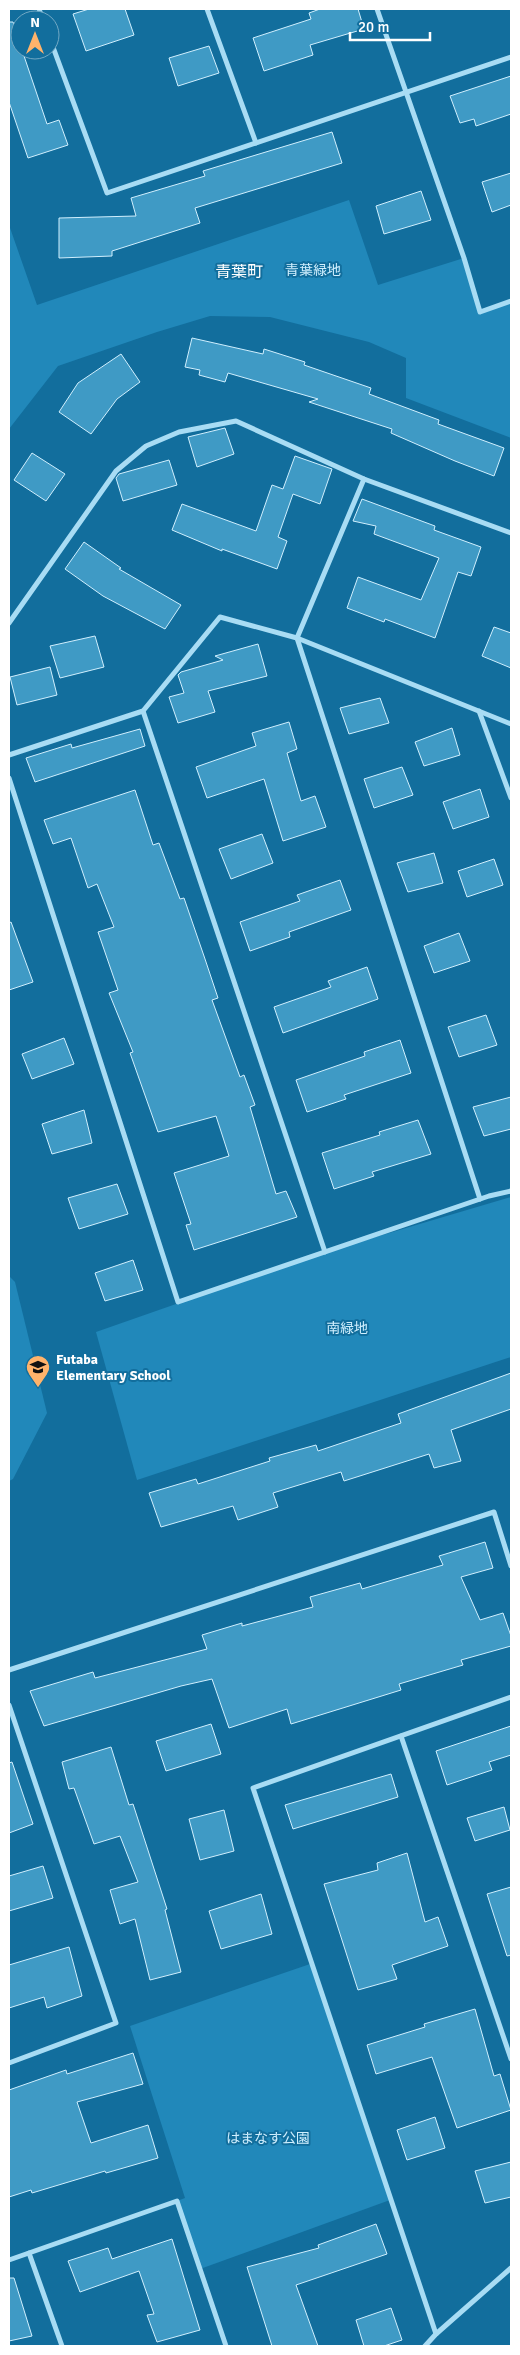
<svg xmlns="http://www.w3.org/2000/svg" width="520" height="2355" viewBox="0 0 520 2355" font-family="Signika,'Noto Sans JP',sans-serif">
  <rect width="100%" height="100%" fill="#126e9d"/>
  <!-- green -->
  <g fill="#2188ba">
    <polygon points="349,200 378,285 464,258 480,312 511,301 511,438 406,398 406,358 369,342 270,317 210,316 157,332 58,366 9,429 9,225 37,305"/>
    <polygon points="511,1197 511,1357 137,1480 96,1332 325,1252"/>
    <polygon points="9,1276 15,1282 47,1413 13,1479 9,1481"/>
    <polygon points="313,1963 390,2200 200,2269 177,2201 185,2198 130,2026"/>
  </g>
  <!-- building -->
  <g fill="#3f9ac5" stroke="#d0effe">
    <polygon points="89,9 125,9 134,35 86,51 73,14"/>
    <polygon points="320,9 358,9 364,29 310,45 313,55 264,71 253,38 311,19 309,13"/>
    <polygon points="9,22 13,22 20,43 20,50 22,50 47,124 59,120 68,145 28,158 9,102"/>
    <polygon points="209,46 219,73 178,86 169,58"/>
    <polygon points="511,76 511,114 476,126 474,119 460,123 450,96"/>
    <polygon points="332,132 342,163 195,208 200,223 112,251 112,256 59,258 59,218 136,216 131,198 205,176 203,171"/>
    <polygon points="511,173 511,205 492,212 482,182"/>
    <polygon points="421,191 431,220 384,234 376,206"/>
    <polygon points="192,338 263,354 264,349 305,362 304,365 371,388 369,394 439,420 438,424 504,448 494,476 455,461 391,433 392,429 309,402 318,399 228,373 225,382 199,375 200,370 185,367"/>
    <polygon points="121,354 140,382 117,399 91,434 59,412 78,383"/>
    <polygon points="225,428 234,454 197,467 188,437"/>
    <polygon points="32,453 65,474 46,501 14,480"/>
    <polygon points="295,456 332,469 320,504 293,494 278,537 287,541 277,569 222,549 222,551 172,530 182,504 256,531 272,485 283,489"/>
    <polygon points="169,460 177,485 123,501 116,478 119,474"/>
    <polygon points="362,499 435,526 434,530 481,547 471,576 458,572 435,638 385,619 384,622 347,608 358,577 421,600 439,558 374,534 376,526 353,521"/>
    <polygon points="84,542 121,568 119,569 181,605 165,629 103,596 65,569"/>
    <polygon points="494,627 511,633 511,668 482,656"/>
    <polygon points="95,636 104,667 60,678 50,646"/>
    <polygon points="258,644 267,676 208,691 215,712 178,723 169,697 184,693 178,675 181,672 223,660 215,656"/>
    <polygon points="50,667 57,695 17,705 10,677"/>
    <polygon points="380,698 389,723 349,734 340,708"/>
    <polygon points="289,722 297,749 287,753 301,801 315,796 326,827 283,841 264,779 207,798 196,767 256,746 252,733"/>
    <polygon points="452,728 460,755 424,766 415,742"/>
    <polygon points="140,729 145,746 35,782 26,758 71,744 72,748"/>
    <polygon points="402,767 413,795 374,808 364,779"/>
    <polygon points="480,789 489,817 453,829 443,802"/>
    <polygon points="135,790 153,845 159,843 180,899 184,898 205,959 218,998 212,1000 240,1077 244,1075 255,1105 250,1107 276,1194 286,1191 297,1217 194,1250 186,1225 191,1224 174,1173 229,1156 216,1116 158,1132 130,1053 133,1052 109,993 118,990 98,932 114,927 97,884 88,888 71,838 53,844 44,820"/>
    <polygon points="262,834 273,863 231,879 219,849"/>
    <polygon points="434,853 443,883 408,892 397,863"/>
    <polygon points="494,859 503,885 467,897 458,871"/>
    <polygon points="340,880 351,910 289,932 290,937 250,951 240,922 300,901 297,895"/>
    <polygon points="11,922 33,982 9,990 9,923"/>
    <polygon points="459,933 470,961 434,973 424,946"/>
    <polygon points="367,967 378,999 283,1033 274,1007 331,987 328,981"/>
    <polygon points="486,1015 497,1045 459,1057 448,1027"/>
    <polygon points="64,1038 74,1064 32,1079 22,1054"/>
    <polygon points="400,1040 411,1073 344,1095 346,1099 307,1112 296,1080 365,1056 364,1052"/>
    <polygon points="511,1097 511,1129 484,1136 473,1107"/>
    <polygon points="84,1110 92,1143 52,1154 42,1124"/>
    <polygon points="418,1120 431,1154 372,1172 374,1176 334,1189 322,1153 380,1135 379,1132"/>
    <polygon points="117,1184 128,1214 79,1229 68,1198"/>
    <polygon points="133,1260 143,1290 105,1301 95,1273"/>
    <polygon points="511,1373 511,1409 451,1430 461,1461 434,1468 429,1454 344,1481 341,1472 273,1493 278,1507 238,1520 233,1506 161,1527 149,1493 196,1479 198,1484 270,1461 269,1458 316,1445 318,1451 401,1423 398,1414"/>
    <polygon points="485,1542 493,1568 461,1577 480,1620 503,1613 511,1636 511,1646 461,1660 463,1665 399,1684 401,1690 291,1724 287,1709 229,1728 212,1679 181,1686 44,1726 30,1691 93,1672 95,1678 207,1649 202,1635 242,1623 242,1626 313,1607 310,1597 360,1583 362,1589 443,1565 439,1556"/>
    <polygon points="211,1724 221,1754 166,1771 156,1741"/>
    <polygon points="511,1726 511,1755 489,1762 492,1770 447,1785 436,1751"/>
    <polygon points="111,1747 129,1805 133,1804 167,1909 165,1910 181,1972 150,1980 135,1919 120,1924 110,1890 138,1882 120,1836 94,1844 74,1788 69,1789 62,1762"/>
    <polygon points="12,1762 33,1824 9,1833 9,1763"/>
    <polygon points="391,1774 398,1797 293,1829 285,1805"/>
    <polygon points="504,1807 510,1830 475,1841 467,1818"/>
    <polygon points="224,1810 234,1851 200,1860 189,1819"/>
    <polygon points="407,1853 425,1922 438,1917 448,1946 392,1965 397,1979 358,1990 324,1884 378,1870 377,1863"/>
    <polygon points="43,1866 53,1898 9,1911 9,1876"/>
    <polygon points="511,1887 511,1955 507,1956 487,1894"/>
    <polygon points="261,1894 272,1934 221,1949 209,1911"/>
    <polygon points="69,1947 82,1996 47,2008 44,1997 9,2008 9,1965"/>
    <polygon points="475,2009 494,2076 500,2074 511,2110 457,2128 432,2057 376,2074 367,2045 425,2027 424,2024"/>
    <polygon points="133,2053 143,2084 77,2102 91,2143 148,2125 158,2158 106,2173 105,2171 32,2193 31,2190 9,2197 9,2090 66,2070 67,2074"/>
    <polygon points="435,2117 445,2148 407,2160 397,2130"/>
    <polygon points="511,2162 511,2197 485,2203 475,2171"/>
    <polygon points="376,2224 387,2254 296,2285 318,2346 272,2346 247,2267 319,2248 318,2245"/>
    <polygon points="172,2239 200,2330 157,2342 147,2315 154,2314 139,2271 80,2292 68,2261 108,2248 112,2259"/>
    <polygon points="9,2278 14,2278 32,2336 9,2341"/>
    <polygon points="391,2308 402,2340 384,2346 364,2346 356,2320"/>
  </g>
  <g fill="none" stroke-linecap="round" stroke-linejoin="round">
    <!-- minor -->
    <g stroke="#a8dcf4" stroke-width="5">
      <polyline points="39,9 43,20"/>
      <polyline points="207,9 256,143"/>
      <polyline points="377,9 464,258 480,312 511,301"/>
      <polyline points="50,39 107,193 511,57"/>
      <polyline points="364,479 297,638 480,1199"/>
      <polyline points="9,623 116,471 146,446 179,432 236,421 364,479 511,533"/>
      <polyline points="143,711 325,1252"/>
      <polyline points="479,711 511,798"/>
      <polyline points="9,755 143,711 220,617 297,638 511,724"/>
      <polyline points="9,778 178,1302 489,1196 511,1191"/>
      <polyline points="9,1670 494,1512 511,1566"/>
      <polyline points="9,1705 116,2023 9,2063"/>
      <polyline points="401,1736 511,2059"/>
      <polyline points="29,2253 62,2346"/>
      <polyline points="9,2260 177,2201 226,2346"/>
      <polyline points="436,2334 253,1788 511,1697"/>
      <polyline points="425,2346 436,2334 511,2268"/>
    </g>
  </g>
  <!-- icons -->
  <defs>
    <g id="school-pin" transform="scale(1.25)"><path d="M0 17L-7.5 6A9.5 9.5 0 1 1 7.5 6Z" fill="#ffb36b" stroke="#126e9d"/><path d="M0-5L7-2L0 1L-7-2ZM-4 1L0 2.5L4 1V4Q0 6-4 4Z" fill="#111"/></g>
  </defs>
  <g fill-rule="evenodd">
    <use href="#school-pin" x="38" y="1367"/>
  </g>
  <g text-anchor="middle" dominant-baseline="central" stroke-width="4" stroke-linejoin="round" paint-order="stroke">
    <!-- park labels -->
    <g font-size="14" fill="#d0effe" stroke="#126e9d">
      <text x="313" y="270">青葉緑地</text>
      <text x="347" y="1328">南緑地</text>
      <text x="268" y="2138">はまなす公園</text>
    </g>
    <!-- poi labels -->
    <g font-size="14" font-weight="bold" fill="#fff" stroke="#126e9d" text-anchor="start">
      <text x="56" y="1359">Futaba<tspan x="56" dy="16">Elementary School</tspan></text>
    </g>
    <!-- quarter labels -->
    <g font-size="16" fill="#fff" stroke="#126e9d">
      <text x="239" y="272">青葉町</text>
    </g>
  </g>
  <!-- border -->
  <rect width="520" height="2355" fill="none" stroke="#ffffff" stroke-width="20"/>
  <!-- north arrow -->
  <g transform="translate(35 35)"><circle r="24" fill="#126e9d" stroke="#71a8c4"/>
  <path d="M0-4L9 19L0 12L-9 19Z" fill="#ffb36b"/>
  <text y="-8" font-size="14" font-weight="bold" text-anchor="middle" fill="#ffffff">N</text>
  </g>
  <!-- scale -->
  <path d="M350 32v8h80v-8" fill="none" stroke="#ffffff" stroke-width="2.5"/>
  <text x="358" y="32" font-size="15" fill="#ffffff" stroke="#126e9d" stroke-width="4" paint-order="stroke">20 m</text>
</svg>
